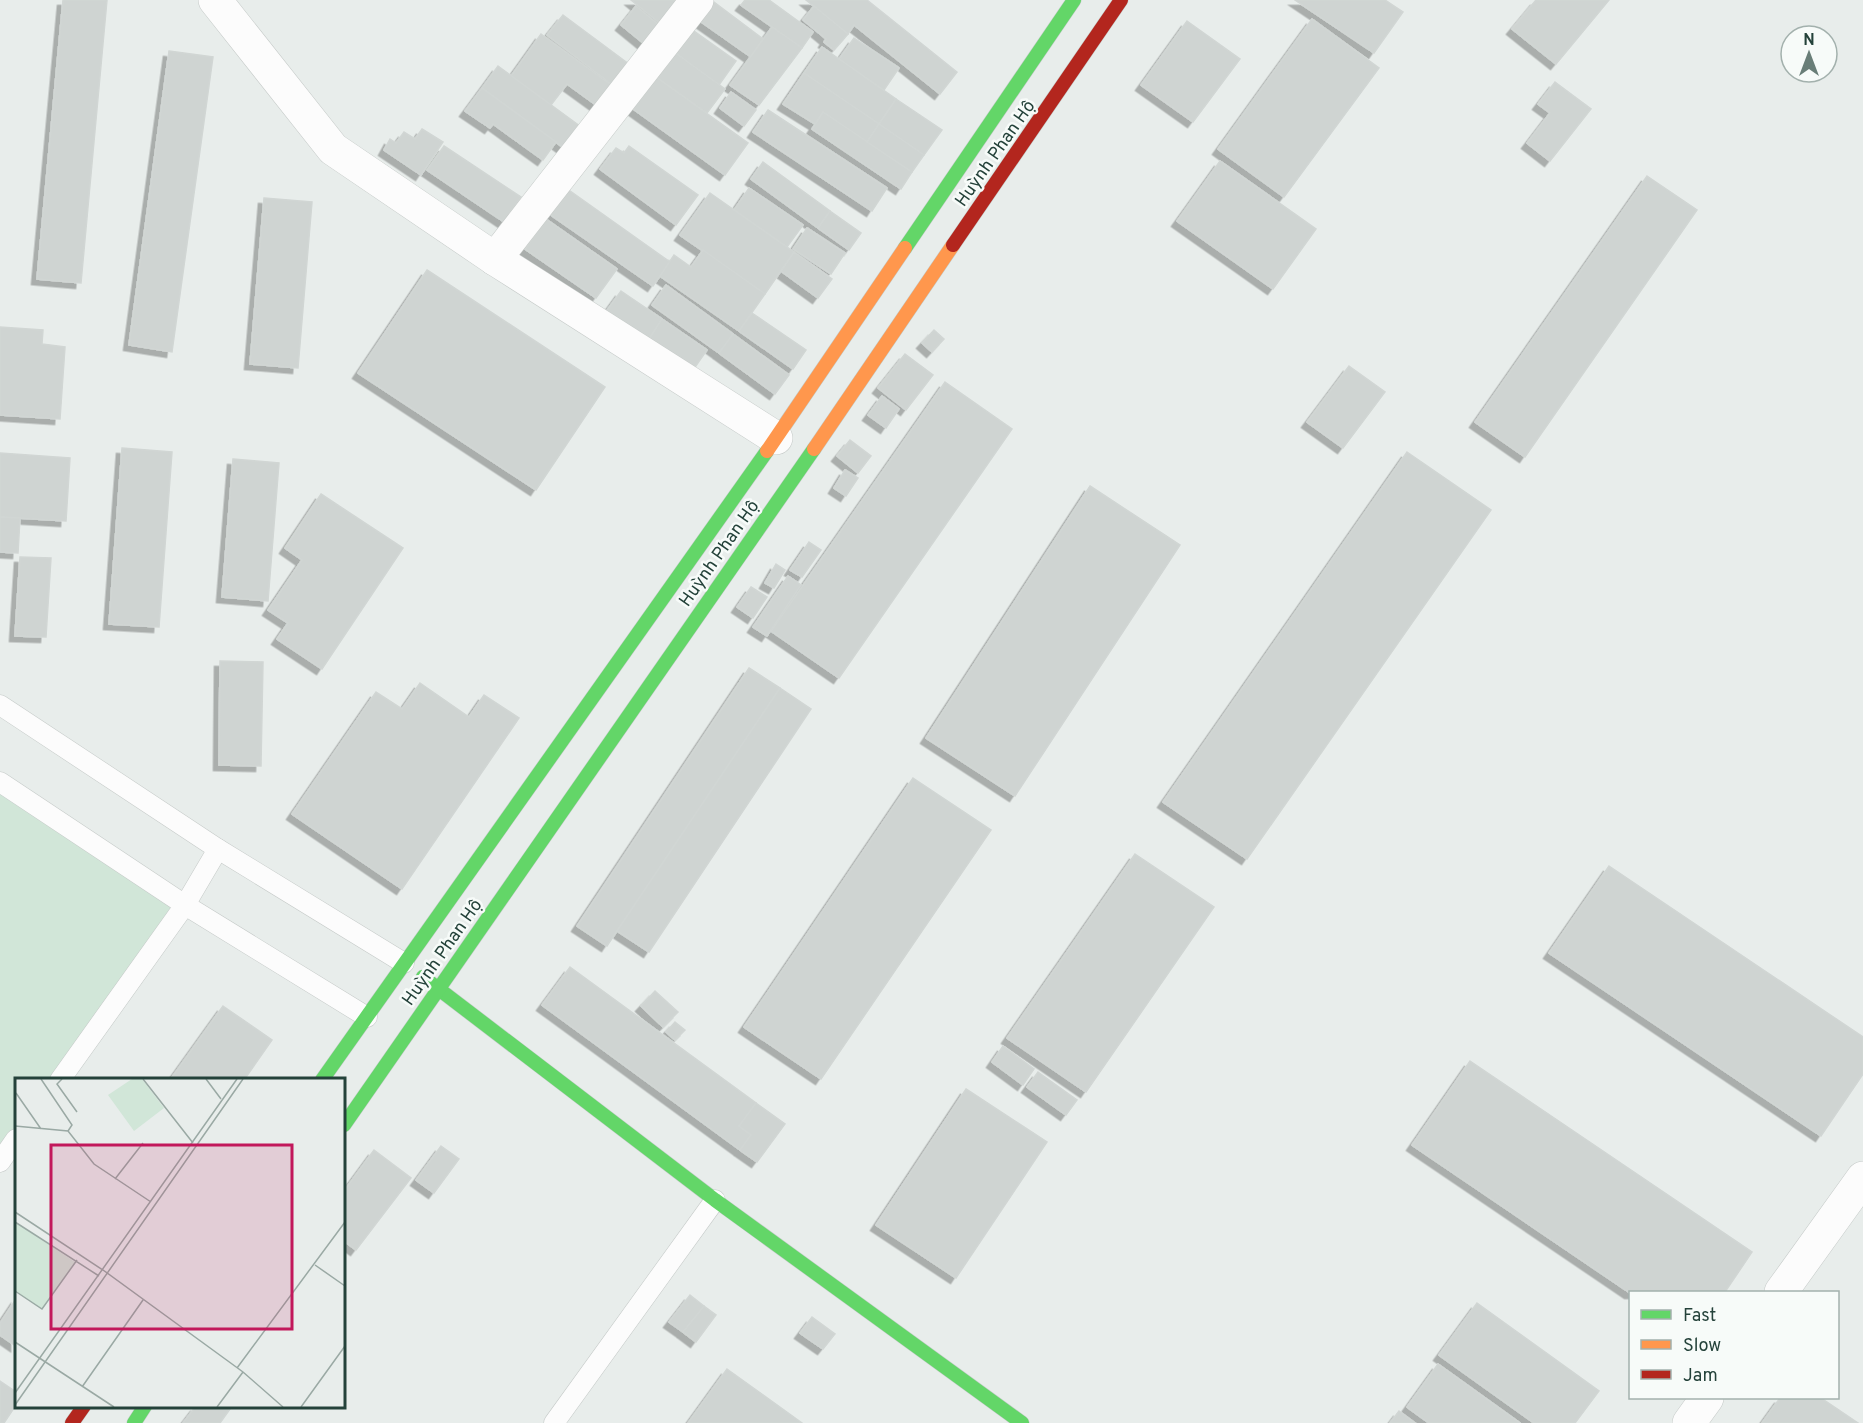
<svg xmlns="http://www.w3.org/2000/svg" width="1863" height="1423" viewBox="0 0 1863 1423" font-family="Overpass,sans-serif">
  <defs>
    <filter id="shadow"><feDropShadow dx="-5.5" dy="5.5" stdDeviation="0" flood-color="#0004"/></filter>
  </defs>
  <rect width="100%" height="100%" fill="#e8edeb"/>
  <!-- green -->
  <polygon fill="#d1e6d8" points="0,782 185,905 60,1079 16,1080 16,1139 0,1162"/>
  <!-- building -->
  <g fill="#cfd4d2" stroke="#d1d6d4" stroke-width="1.5" filter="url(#shadow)">
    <polygon points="63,0 107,0 81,283 37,279"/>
    <polygon points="631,0 684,0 662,25"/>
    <polygon points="745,0 769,0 813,32 802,48 741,5"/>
    <polygon points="806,0 867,0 957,72 940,94 854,25 848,34"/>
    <polygon points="1295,0 1385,0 1403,12 1374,53"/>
    <polygon points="1536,0 1609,0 1556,64 1512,29"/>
    <polygon points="714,2 763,39 751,57 700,21"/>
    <polygon points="636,6 664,29 648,47 621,25"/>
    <polygon points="814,6 848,34 834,50 824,42 826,39 803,20"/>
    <polygon points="563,15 630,65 614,86 547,35"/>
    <polygon points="1312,19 1379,68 1284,197 1218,149"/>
    <polygon points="1187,21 1240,59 1193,122 1141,85"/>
    <polygon points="687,26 736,61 719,85 670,49"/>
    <polygon points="772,27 802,48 759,105 730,85"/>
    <polygon points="541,34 611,85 596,105 567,84 551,105 511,76"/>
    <polygon points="854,38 899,68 884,90 839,59"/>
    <polygon points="822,47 896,99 879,124 804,73"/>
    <polygon points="670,49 725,89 707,113 652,74"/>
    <polygon points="169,51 213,57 172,352 129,345"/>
    <polygon points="498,66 581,127 565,149 482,88"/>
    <polygon points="649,72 748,143 725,175 625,103"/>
    <polygon points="804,73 879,124 867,142 823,112 815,124 783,104"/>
    <polygon points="1555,82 1591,109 1550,161 1527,143 1550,113 1538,104"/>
    <polygon points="482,88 556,142 543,160 493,124 490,128 465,111"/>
    <polygon points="731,92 756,110 744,126 720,108"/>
    <polygon points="896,99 942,130 924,155 879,124"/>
    <polygon points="768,110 887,188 872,211 753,132"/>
    <polygon points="823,112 912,172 901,189 812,129"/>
    <polygon points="879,124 924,155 912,172 867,142"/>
    <polygon points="422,129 443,142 421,175 384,150 390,139 396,143 404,132 415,139"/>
    <polygon points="444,146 521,197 504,222 427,170"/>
    <polygon points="629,146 698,195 676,225 600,169 616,148 624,153"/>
    <polygon points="1220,161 1316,229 1273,289 1177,221"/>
    <polygon points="763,162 830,211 818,228 751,179"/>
    <polygon points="1647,176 1697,210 1525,457 1475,422"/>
    <polygon points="566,188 670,262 653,286 548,213"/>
    <polygon points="749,188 803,225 787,247 734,210"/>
    <polygon points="710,193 794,252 765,294 680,235"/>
    <polygon points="264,198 312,202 298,368 250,364"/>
    <polygon points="830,211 861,233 849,250 818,228"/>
    <polygon points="546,219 617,269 596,298 525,249"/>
    <polygon points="807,228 845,253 831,274 793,249"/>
    <polygon points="703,250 765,294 739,331 660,276 674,255 691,267"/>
    <polygon points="794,252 832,279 818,298 781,271"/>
    <polygon points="427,270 605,387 536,490 358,373"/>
    <polygon points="666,285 733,334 719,353 652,305"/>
    <polygon points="621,291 662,319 647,342 605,313"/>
    <polygon points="752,313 806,350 793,369 739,331"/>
    <polygon points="662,319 707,350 691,373 647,342"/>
    <polygon points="0,327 43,330 42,344 65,347 60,419 0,415"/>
    <polygon points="934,330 944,339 932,352 922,343"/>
    <polygon points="733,334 789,375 775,394 719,353"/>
    <polygon points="905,354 933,375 906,410 878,388"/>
    <polygon points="1349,366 1385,392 1343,448 1307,422"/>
    <polygon points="945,382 1012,429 839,678 771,631"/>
    <polygon points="882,396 899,409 886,428 868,415"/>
    <polygon points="850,440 871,456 858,473 837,456"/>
    <polygon points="122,448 172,452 159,627 109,624"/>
    <polygon points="1407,452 1491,510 1247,859 1163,802"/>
    <polygon points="0,453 70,458 66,521 0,517"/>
    <polygon points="233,459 279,463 268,601 222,597"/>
    <polygon points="845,470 858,478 846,496 834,488"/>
    <polygon points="1090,486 1180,545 1015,796 926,738"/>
    <polygon points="321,494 403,548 322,669 277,639 288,623 268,610 302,560 285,548"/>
    <polygon points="0,517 20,518 18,553 0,552"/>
    <polygon points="809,542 821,550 802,577 790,570"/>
    <polygon points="20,557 51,558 46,637 15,636"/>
    <polygon points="776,564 785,570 774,588 765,583"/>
    <polygon points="788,576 801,585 767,636 753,627"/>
    <polygon points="751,587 767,597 753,618 737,607"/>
    <polygon points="220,661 263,662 261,766 219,765"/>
    <polygon points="749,668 780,688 607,946 577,926"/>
    <polygon points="420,683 469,717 484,695 519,718 402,889 292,814 376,692 402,709"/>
    <polygon points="780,688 811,709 649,952 617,931"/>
    <polygon points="913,778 991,830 821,1079 744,1027"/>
    <polygon points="1135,854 1214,907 1086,1092 1007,1038"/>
    <polygon points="1609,866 1863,1037 1863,1074 1821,1136 1549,953"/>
    <polygon points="570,967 756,1103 739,1126 751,1135 740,1150 542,1005"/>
    <polygon points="655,991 678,1012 663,1027 641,1006"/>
    <polygon points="223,1006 272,1040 244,1080 170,1080"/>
    <polygon points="675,1022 685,1030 675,1040 666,1032"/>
    <polygon points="1003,1046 1034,1069 1023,1085 992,1062"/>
    <polygon points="1470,1061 1752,1252 1725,1292 1630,1293 1412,1145"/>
    <polygon points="1038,1072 1077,1100 1066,1115 1027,1087"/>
    <polygon points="966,1089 1047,1142 956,1278 876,1225"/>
    <polygon points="756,1103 785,1124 757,1162 740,1150 751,1135 739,1126"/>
    <polygon points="441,1146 459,1159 434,1193 416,1180"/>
    <polygon points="374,1150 411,1178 356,1250 344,1241 344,1191"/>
    <polygon points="690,1295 704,1306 683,1332 669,1322"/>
    <polygon points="16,1299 16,1346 0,1335 0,1323"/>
    <polygon points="1477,1303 1599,1391 1575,1423 1534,1423 1439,1355"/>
    <polygon points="704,1306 716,1315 696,1342 683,1332"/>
    <polygon points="812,1317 835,1334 823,1349 800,1333"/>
    <polygon points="1438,1364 1520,1423 1429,1423 1407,1407"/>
    <polygon points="727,1369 802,1423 688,1423"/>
    <polygon points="0,1381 16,1392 16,1405 4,1423 0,1423"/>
    <polygon points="1780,1398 1821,1398 1858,1423 1762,1423"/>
    <polygon points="196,1406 227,1406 230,1409 220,1423 183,1423"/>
    <polygon points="1399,1411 1415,1423 1390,1423"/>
  </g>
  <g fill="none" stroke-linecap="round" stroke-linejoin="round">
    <!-- lane casing -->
    <g stroke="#c5cac8" stroke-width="21">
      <g id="lane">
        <polyline points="0,705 218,849 404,963"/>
        <polyline points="0,782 185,905 367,1017"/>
        <polyline points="60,1080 185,905 218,849"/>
        <polyline points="0,1162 16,1139"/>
        <polyline points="554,1423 715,1200"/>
      </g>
    </g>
    <!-- street casing -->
    <g stroke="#c5cac8" stroke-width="34">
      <g id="street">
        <polyline points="215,0 333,149 495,259 776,438"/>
        <polyline points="495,259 697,0"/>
        <polyline points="1781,1292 1863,1178"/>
        <polyline points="1689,1423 1707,1398"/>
      </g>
    </g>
    <!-- fast casing -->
    <g stroke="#c3cbc8" stroke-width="15">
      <g id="fast">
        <polyline points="905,248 1074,0"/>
        <polyline points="423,977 715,1200 1022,1423"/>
        <polyline points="322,1080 767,451"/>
        <polyline points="344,1125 814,449"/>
        <polyline points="134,1423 145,1406"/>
      </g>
    </g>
    <!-- slow casing -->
    <g stroke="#c3cbc8" stroke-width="15">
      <g id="slow">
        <polyline points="814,449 953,245"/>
        <polyline points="767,451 905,248"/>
      </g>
    </g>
    <!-- jam casing -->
    <g stroke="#c3cbc8" stroke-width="15">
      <g id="jam">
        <polyline points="953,245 1121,0"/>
        <polyline points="72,1423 84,1406"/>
      </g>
    </g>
    <!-- lane -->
    <use href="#lane" stroke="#fcfcfc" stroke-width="20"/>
    <!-- street -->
    <use href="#street" stroke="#fcfcfc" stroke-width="33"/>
    <!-- fast -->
    <use href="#fast" stroke="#63d668" stroke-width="14"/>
    <!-- slow -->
    <use href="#slow" stroke="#ff974d" stroke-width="14"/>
    <!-- jam -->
    <use href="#jam" stroke="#b3261e" stroke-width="14"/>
  </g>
  <g text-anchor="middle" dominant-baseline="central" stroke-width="5" stroke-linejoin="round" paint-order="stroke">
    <!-- street labels -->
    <g font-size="18" fill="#24423a" stroke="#f7fbf9">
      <text transform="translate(996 154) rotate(-55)">Huỳnh Phan Hộ</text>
      <text transform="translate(720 554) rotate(-55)">Huỳnh Phan Hộ</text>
      <text transform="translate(443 953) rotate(-55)">Huỳnh Phan Hộ</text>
    </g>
  </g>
  <!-- overview -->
  <g transform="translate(15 1078)">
    <rect width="330" height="330" fill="#e8edeb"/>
    <path d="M117 1H127L149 30 119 53 93 17ZM0 144 60 184 27 231 0 213Z" fill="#d1e6d8"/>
    <path fill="none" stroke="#9aa9a4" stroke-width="1.5" d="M26 1 57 47 53 53M47 1 42 6 62 34M128 1 178 65M191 1 206 21M1 15 26 51M0 48 53 53 79 86 136 124M100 101 128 65M0 134 88 192 228 294 268 329M0 144 84 198M300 187 330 208M0 213 27 231 62 182M0 264 99 329M222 290 330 144M67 309 128 222M0 315 222 1M0 327 228 1M202 329 228 294M286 329 330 268"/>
    <path fill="#c2185b" fill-opacity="0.15" stroke="#c2185b" stroke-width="3" d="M36 67H277V251H36Z"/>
    <rect width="330" height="330" fill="none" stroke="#24423a" stroke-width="3"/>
  </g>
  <!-- legend -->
  <rect x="1629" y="1291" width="210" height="108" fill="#f7fbf9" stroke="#a3b1ad" stroke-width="1.5"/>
  <rect x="1641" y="1310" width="30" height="9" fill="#63d668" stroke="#a3b1ad" stroke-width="1.5"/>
  <text x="1683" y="1321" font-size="18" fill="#24423a">Fast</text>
  <rect x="1641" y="1340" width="30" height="9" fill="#ff974d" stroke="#a3b1ad" stroke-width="1.5"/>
  <text x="1683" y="1351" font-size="18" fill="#24423a">Slow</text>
  <rect x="1641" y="1370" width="30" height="9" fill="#b3261e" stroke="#a3b1ad" stroke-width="1.5"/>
  <text x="1683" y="1381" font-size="18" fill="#24423a">Jam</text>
  <!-- north arrow -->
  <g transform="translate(1809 54)"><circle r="28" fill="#f7fbf9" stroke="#a3b1ad" stroke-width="1.5"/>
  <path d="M0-4.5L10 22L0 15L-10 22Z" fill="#697e78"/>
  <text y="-9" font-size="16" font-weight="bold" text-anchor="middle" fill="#24423a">N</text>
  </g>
</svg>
